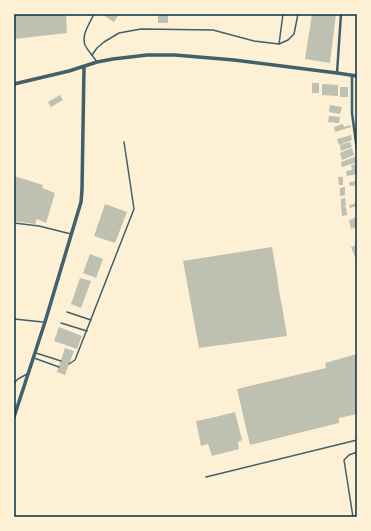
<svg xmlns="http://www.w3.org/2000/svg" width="371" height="531" viewBox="0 0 371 531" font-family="'Sofia Sans Condensed',sans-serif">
  <rect width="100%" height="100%" fill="#fdf0d5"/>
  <!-- building -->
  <g fill="#bec0b2">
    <polygon points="14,14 66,14 67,33 14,39"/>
    <polygon points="103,14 119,14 114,22 103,15"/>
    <rect x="158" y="14" width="10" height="9"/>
    <polygon points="312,14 336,14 330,63 305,59"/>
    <rect x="312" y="83" width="7" height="10"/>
    <polygon points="322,84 338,85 338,96 322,95"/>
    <rect x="340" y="87" width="8" height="10"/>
    <polygon points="60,95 63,100 51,107 48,102"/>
    <polygon points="330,105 342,107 340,114 329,112"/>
    <polygon points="329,116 340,117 339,123 328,122"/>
    <polygon points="343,124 344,127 350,125 351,127 335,132 334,127"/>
    <polygon points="351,135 352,140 339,145 337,139"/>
    <polygon points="350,142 352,147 341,151 340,145"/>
    <polygon points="352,148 354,155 342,160 340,153"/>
    <polygon points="355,157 357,162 342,167 341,162"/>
    <polygon points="356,164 357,174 347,176 346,171 352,170 351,165"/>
    <polygon points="14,176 43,185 42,188 55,193 46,223 37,219 35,224 14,221"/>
    <polygon points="338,177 343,177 343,185 339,185"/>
    <polygon points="357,181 357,185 350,186 349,182"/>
    <polygon points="345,187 345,195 340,196 340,188"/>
    <polygon points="345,198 346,206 341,207 341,199"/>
    <polygon points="357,203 357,206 350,208 349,205"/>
    <polygon points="105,204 127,212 115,243 94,236"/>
    <polygon points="341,207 346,207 347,215 342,216"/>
    <polygon points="357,217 357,227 351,229 349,220"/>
    <polygon points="357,245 357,256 355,257 351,247"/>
    <polygon points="272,247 277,276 279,291 282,306 287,336 199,348 183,261"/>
    <polygon points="90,254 103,259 96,278 83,273"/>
    <polygon points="80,278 91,281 81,308 71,304"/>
    <polygon points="59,327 82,336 77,349 54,341"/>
    <polygon points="65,348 74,351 65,375 57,372"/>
    <polygon points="357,354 357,414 339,418 339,423 250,445 237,389 326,368 325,363"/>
    <polygon points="235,412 242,440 238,442 239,449 212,456 208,444 201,446 196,421 211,418"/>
  </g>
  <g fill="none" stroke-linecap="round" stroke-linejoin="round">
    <!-- service -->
    <g stroke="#3f606c" stroke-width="1.5">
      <path d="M94 14C90 23 81 35 85 45 88 51 93 56 97 62"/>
      <polyline points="279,44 283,14"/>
      <polyline points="92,55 97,48 104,42 119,33 141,29 213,30 254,41 279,44 288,40 294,34 298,14"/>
      <polyline points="14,223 39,226 71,234"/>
      <polyline points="67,312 91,320"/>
      <polyline points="14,319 43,322"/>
      <polyline points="61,323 87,331"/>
      <polyline points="36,353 61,361"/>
      <polyline points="34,358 59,367"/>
      <polyline points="69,364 75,360 134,209 124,142"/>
      <polyline points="14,383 18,379 27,374"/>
      <polyline points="206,477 357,440"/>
      <polyline points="353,517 344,460 349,455 357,452"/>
    </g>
    <!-- minor -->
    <g stroke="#3f606c" stroke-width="2.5">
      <polyline points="337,73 341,14"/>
      <polyline points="352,76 352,113 357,150"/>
    </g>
    <!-- tertiary -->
    <g stroke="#3f606c" stroke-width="3.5">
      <polyline points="14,84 69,71 97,62 113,59 147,55 175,55 234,60 337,73 357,76"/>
      <polyline points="14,417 45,322 81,202 82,190 84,67"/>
    </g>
  </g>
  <!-- border -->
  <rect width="371" height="531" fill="none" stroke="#fdf0d5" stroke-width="30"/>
  <rect x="15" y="15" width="341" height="501" fill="none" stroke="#003049" stroke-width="1.5"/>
</svg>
